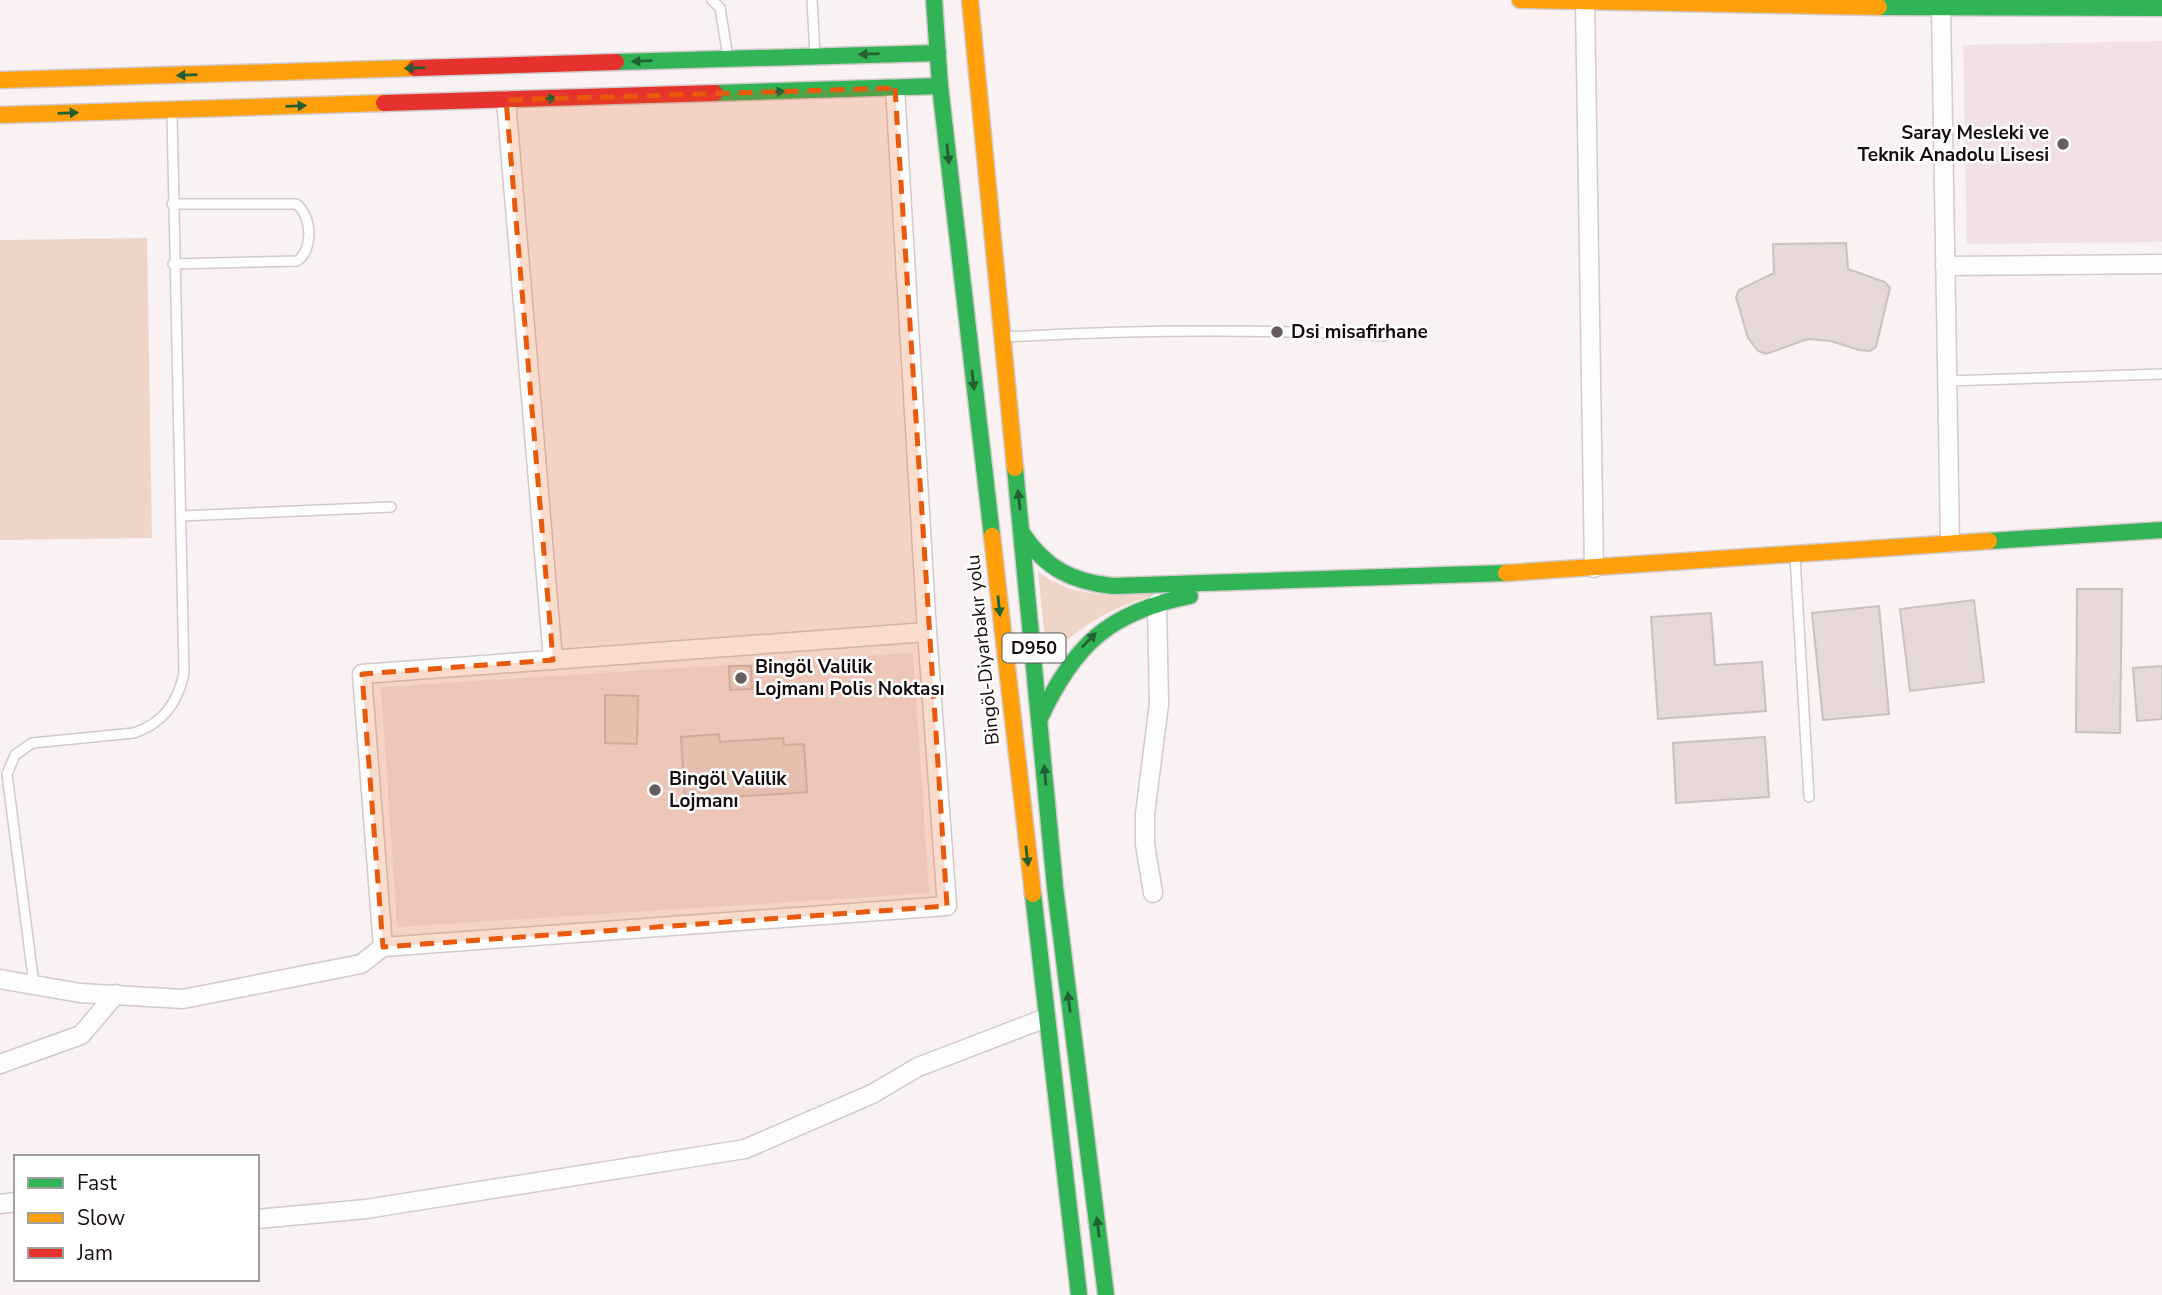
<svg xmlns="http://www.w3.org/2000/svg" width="2162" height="1295" viewBox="0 0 2162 1295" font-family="'Nunito Sans',sans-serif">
  <rect width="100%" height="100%" fill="#faf1f3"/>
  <!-- built -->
  <g fill="#f1e1e4">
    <polygon points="2162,41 2162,242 1967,244 1963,45"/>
    <polygon points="913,653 929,893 397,927 381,687"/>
  </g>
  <!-- green -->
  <g fill="#eed5c7">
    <polygon points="147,238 152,538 0,540 0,240"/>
    <path d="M1038 572C1080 601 1112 594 1161 592 1109 609 1087 621 1047 658Z"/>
  </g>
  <!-- building -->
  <g fill="#e6d8d7" stroke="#c9c0c0" stroke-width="2">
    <polygon points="1846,243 1848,269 1885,282 1890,288 1876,347 1870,351 1859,350 1831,341 1808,339 1766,354 1758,351 1748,338 1736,297 1739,290 1774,273 1773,244"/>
    <polygon points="2077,589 2122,589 2120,733 2076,732"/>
    <polygon points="1974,600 1984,682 1910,691 1900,609"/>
    <polygon points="1879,606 1889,714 1823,720 1812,613"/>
    <polygon points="1711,613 1715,665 1762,662 1766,711 1658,719 1651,617"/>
    <polygon points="729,666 751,666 752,689 730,690"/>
    <polygon points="2162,666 2162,719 2137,721 2133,668"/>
    <polygon points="605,695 638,696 637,744 605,743"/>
    <polygon points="719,734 720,742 783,738 784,745 804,744 807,792 685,800 681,737"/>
    <polygon points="1765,737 1769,797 1676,803 1673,743"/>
  </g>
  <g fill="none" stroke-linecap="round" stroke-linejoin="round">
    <!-- lane casing -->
    <g stroke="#d2c9cb" stroke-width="12">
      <g id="lane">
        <polyline points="712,0 720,8 728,57"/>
        <polyline points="812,0 815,54"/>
        <path d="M172 204H296C312 215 314 250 297 261L173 264"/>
        <path d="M1005 337C1132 330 1257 328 1385 336"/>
        <polyline points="1947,381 2162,374"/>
        <polyline points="181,516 391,507"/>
        <polyline points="1795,557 1809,797"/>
        <path d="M34 985 7 774 15 755 32 743 134 733C163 723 178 703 184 673L172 113"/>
      </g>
    </g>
    <!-- street casing -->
    <g stroke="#d2c9cb" stroke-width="21">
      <g id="street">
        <polyline points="1585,1 1594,568"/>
        <polyline points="1941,8 1950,543"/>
        <polyline points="506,100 553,660"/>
        <polyline points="1945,266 2162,264"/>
        <polyline points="1153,893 1145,844 1145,814 1159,704 1157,603"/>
        <polyline points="383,947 362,674 927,632"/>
        <polyline points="0,979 80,993 183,999 361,964 383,947 947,906 927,632 895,88"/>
        <polyline points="0,1064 81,1035 116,994"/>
        <polyline points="0,1204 16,1202"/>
        <polyline points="257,1219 366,1209 745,1149 872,1094 918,1067 1046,1018"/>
      </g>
    </g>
    <!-- fast casing -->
    <g stroke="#d2c9cb" stroke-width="19">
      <g id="fast">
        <polyline points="934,0 940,86 992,536"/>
        <polyline points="1879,7 2162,8"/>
        <polyline points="616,62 938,53"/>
        <polyline points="715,93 940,86"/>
        <polyline points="1015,468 1055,887 1106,1295"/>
        <path d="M1022 533C1045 568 1072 582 1113 586L1506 573"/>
        <polyline points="1989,541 2162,530"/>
        <path d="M1040 718C1074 645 1109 612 1190 596"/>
        <polyline points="1033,894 1079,1295"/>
      </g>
    </g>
    <!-- slow casing -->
    <g stroke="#d2c9cb" stroke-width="19">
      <g id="slow">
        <polyline points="970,0 1015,468"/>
        <polyline points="1520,0 1879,7"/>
        <polyline points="0,80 415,68"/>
        <polyline points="0,115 384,103"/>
        <polyline points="992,536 1033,894"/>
        <polyline points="1506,573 1989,541"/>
      </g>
    </g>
    <!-- jam casing -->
    <g stroke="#d2c9cb" stroke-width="19">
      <g id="jam">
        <polyline points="415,68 616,62"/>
        <polyline points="384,103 715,93"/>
      </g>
    </g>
    <!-- lane -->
    <use href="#lane" stroke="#fefdfd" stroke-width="9"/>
    <!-- street -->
    <use href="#street" stroke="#fefdfd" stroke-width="18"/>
    <!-- fast -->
    <use href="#fast" stroke="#30b455" stroke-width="16"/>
    <!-- slow -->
    <use href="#slow" stroke="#ff9f0a" stroke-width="16"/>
    <!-- jam -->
    <use href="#jam" stroke="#e5322d" stroke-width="16"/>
  </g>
  <!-- one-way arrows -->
  <defs><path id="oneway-solid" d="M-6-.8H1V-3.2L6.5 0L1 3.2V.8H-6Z" transform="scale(1.75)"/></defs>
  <g fill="#226032">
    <use href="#oneway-solid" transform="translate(869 54) rotate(178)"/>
    <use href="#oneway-solid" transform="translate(642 61) rotate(178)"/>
    <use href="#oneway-solid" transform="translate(415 68) rotate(178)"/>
    <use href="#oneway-solid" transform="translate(187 75) rotate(178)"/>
    <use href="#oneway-solid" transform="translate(775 92) rotate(-2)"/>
    <use href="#oneway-solid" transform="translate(547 99) rotate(-2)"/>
    <use href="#oneway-solid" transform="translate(296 106) rotate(-2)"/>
    <use href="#oneway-solid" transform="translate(68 113) rotate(-2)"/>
    <use href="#oneway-solid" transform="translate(948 154) rotate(84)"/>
    <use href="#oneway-solid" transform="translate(973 380) rotate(84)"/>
    <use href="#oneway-solid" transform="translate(1019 500) rotate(-96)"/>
    <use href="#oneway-solid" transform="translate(999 606) rotate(84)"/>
    <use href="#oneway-solid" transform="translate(1089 640) rotate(-46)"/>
    <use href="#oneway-solid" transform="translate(1045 775) rotate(-95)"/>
    <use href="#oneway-solid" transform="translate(1027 856) rotate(84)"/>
    <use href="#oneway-solid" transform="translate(1069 1002) rotate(-97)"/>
    <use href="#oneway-solid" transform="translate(1098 1227) rotate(-97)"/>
  </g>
  <!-- marked area -->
  <path fill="#e8590c" fill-opacity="0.2" stroke="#e8590c" stroke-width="5" stroke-dasharray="14 9" stroke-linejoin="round" d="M895 88 947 906 383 947 362 674 553 660 506 100Z"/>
  <!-- markers -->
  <g fill="#655c5e" stroke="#fff" stroke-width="2.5">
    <circle cx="2063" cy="144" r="7"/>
    <circle cx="1277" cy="332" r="7"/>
    <circle cx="741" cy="678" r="7"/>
    <circle cx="655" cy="790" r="7"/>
  </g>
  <g text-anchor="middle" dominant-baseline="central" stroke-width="5" stroke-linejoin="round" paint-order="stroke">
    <!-- shield labels -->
    <rect fill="#fff" stroke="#5b5556" stroke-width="2" x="1002.5" y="633.5" width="63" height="29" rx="5"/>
    <g font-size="18" font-weight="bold" fill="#150c0e">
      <text x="1034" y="648">D950</text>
    </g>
    <!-- poi labels -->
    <g font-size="19" font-weight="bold" fill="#150c0e" stroke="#fff" text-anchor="start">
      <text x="2049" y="133" text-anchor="end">Saray Mesleki ve<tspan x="2049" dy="22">Teknik Anadolu Lisesi</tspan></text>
      <text x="1291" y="332">Dsi misafirhane</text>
      <text x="755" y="667">Bingöl Valilik<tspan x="755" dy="22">Lojmanı Polis Noktası</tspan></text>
      <text x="669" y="779">Bingöl Valilik<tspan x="669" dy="22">Lojmanı</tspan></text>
    </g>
    <!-- street labels -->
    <g font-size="19" fill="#150c0e" stroke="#fff">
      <text transform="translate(983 650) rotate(-96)">Bingöl-Diyarbakır yolu</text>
    </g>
  </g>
  <!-- legend -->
  <rect x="14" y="1155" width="245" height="126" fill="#ffffff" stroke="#a19e9f" stroke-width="2"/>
  <rect x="28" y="1178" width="35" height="10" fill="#30b455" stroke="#a19e9f" stroke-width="2"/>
  <text x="77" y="1190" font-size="21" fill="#150c0e">Fast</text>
  <rect x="28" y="1213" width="35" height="10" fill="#ff9f0a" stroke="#a19e9f" stroke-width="2"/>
  <text x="77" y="1225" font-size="21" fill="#150c0e">Slow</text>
  <rect x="28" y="1248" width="35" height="10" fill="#e5322d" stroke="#a19e9f" stroke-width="2"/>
  <text x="77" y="1260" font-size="21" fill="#150c0e">Jam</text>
</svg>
